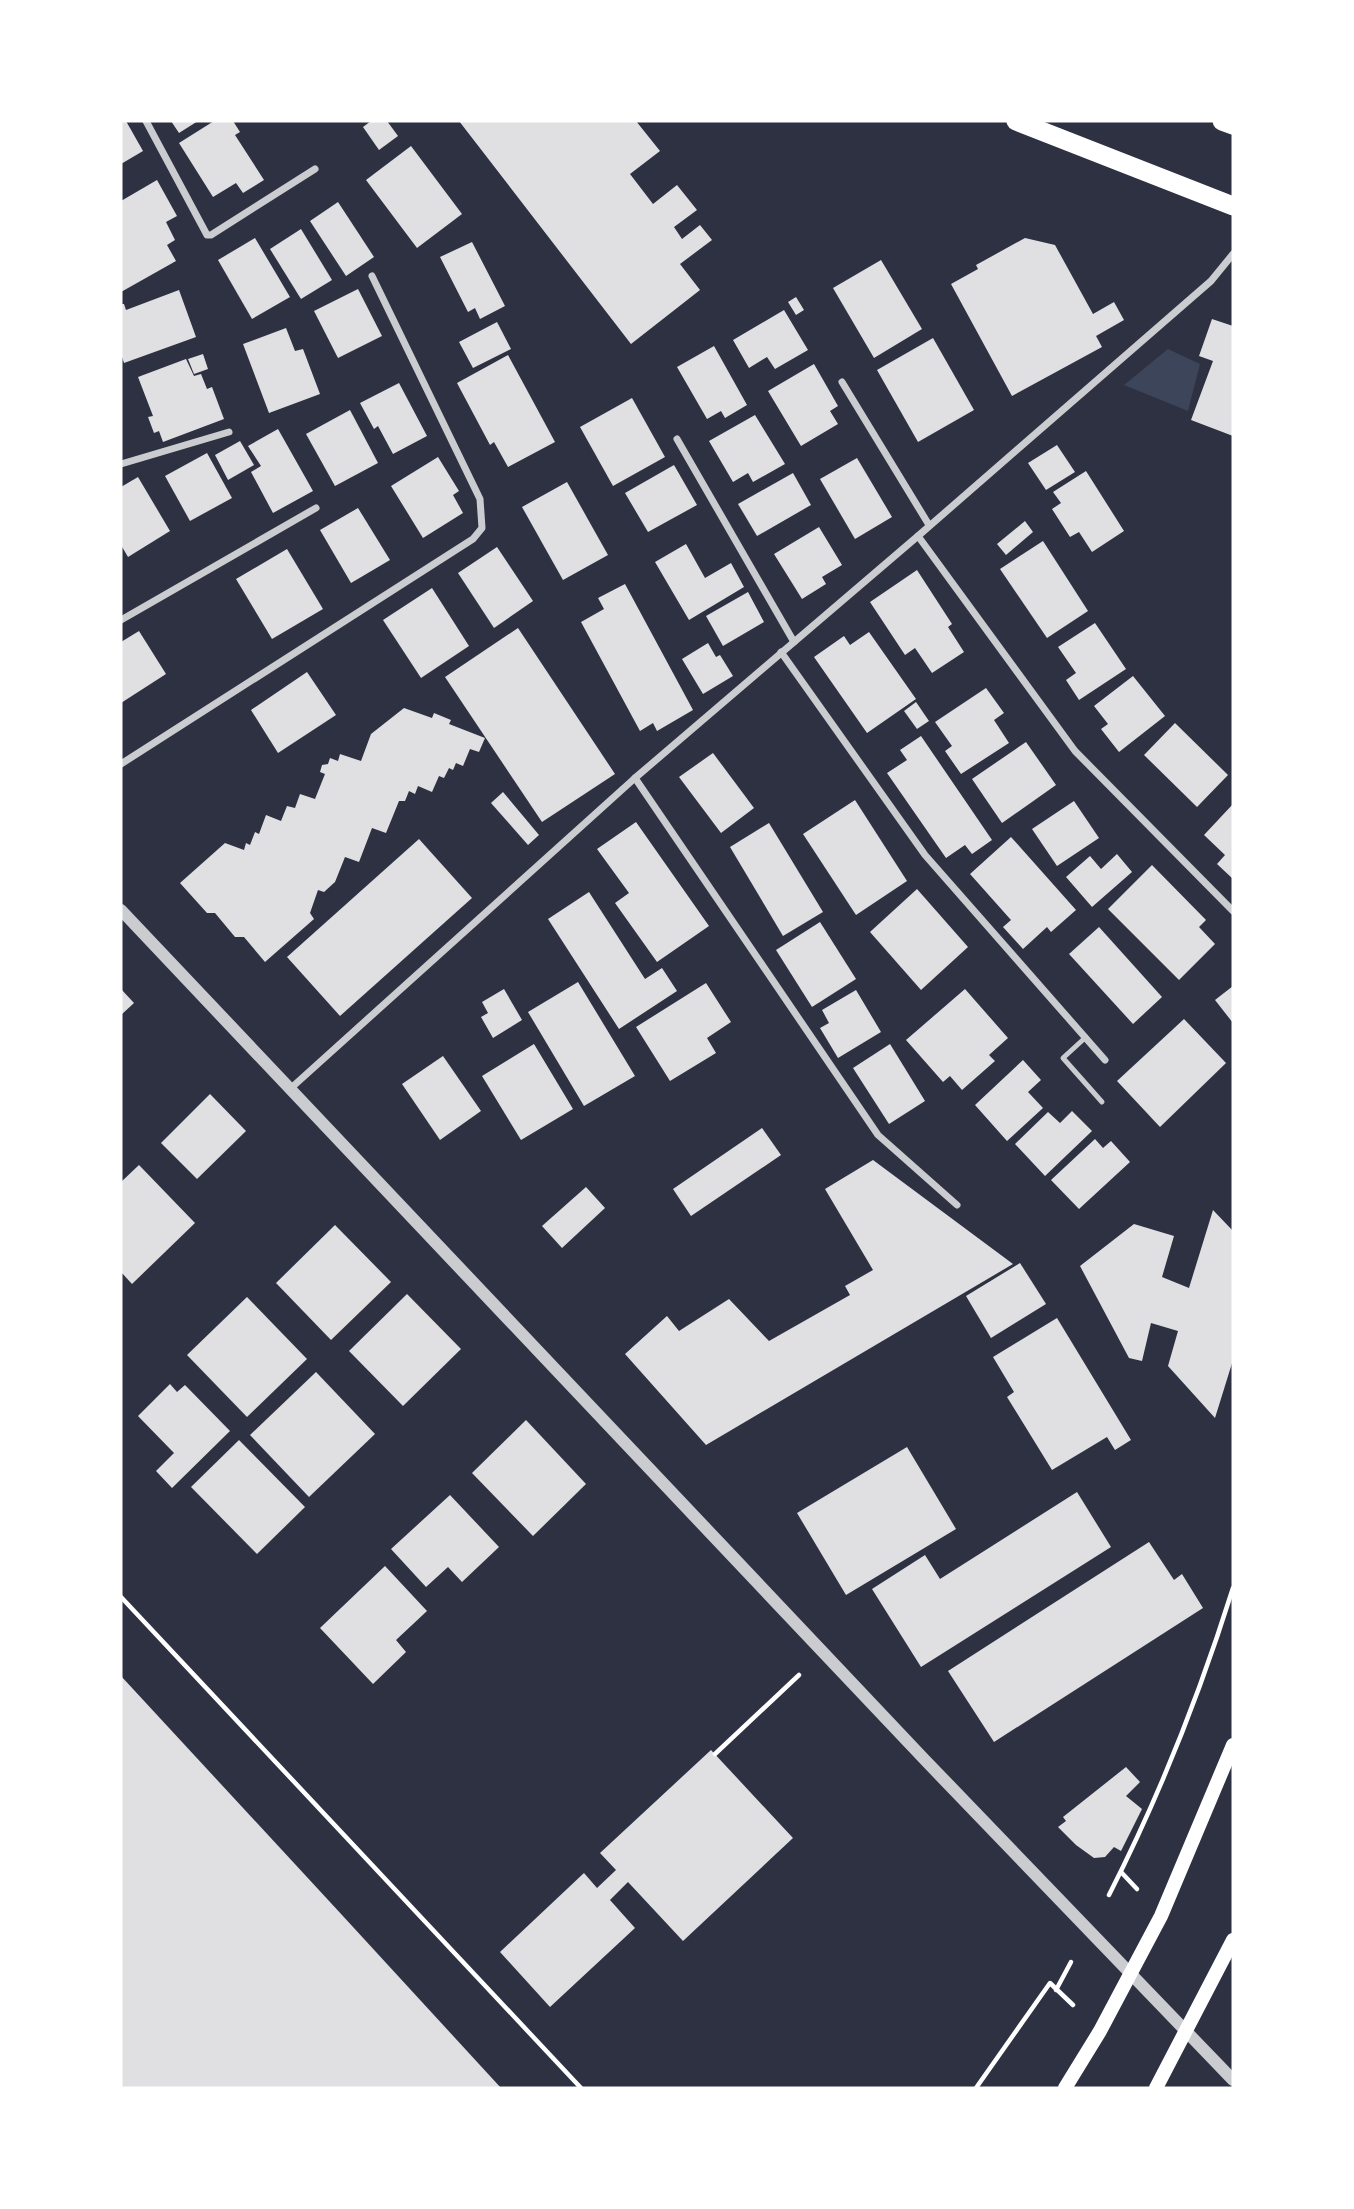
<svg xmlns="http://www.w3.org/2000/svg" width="1354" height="2209" viewBox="0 0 1354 2209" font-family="Jost,sans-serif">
  <rect width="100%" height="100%" fill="#2d3142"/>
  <!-- green -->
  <polygon fill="#3c4559" points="1168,349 1200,364 1188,411 1124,385"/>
  <!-- building -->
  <g fill="#e0e0e3">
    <polygon points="121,121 126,121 143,151 121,164"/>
    <polygon points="171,121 198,121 179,133"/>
    <polygon points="214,121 233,121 240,132 235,135 264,180 243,193 236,183 213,197 179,143"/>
    <polygon points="371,121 387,121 398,136 379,150 363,127"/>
    <polygon points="459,121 636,121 660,151 630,174 653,204 677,185 697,210 674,227 682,239 700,225 712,240 680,264 700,290 631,344"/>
    <polygon points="411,146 462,214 417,248 366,180"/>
    <polygon points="157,180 177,216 166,222 175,240 167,245 176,261 121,292 121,201"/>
    <polygon points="338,202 374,257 346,276 310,221"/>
    <polygon points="301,229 332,280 301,299 270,249"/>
    <polygon points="255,238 290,297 252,319 218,260"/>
    <polygon points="1025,238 1055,245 1093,314 1114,302 1124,320 1096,336 1102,347 1012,396 951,284 978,269 976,265"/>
    <polygon points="472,242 505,306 480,319 475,308 468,312 440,257"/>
    <polygon points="881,260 922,329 874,358 833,288"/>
    <polygon points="358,289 382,336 338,358 314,311"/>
    <polygon points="179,290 196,337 124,363 121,354 121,304 124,304 126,310"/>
    <polygon points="796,297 804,310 796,315 788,302"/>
    <polygon points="784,310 808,350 775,369 767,357 749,368 733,340"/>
    <polygon points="1212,319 1233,326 1233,436 1191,420 1213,361 1199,356"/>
    <polygon points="497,322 511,349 473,368 459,342"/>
    <polygon points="286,328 295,351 303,349 320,394 269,413 243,344"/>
    <polygon points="933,338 974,410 918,442 877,370"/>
    <polygon points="714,346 747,405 725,418 721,411 707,419 677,367"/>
    <polygon points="203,354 208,369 194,374 188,359"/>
    <polygon points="508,355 555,442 508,467 494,442 490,445 457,383"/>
    <polygon points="186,359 194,376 201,374 207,389 212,387 224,419 163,442 159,431 154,433 148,417 153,416 138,377"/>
    <polygon points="814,364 838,406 830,411 838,424 801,446 768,391"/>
    <polygon points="399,383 427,436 393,454 378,426 374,429 360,403"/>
    <polygon points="632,398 665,457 613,486 580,427"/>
    <polygon points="350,410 378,463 335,486 306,434"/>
    <polygon points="755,415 785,464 753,482 748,473 733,482 709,441"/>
    <polygon points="278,429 313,491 273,513 251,472 261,466 248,446"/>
    <polygon points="240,441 254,465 228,480 215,455"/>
    <polygon points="1057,445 1075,472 1046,490 1028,463"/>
    <polygon points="207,453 232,498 190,521 165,476"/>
    <polygon points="438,457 459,491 453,495 463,513 423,538 391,486"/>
    <polygon points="857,458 892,517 855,539 820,479"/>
    <polygon points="674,465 697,505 648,532 625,493"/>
    <polygon points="1086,471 1124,531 1092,552 1079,532 1070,537 1052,509 1061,503 1053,492"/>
    <polygon points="793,473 811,505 757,536 738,504"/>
    <polygon points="138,477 170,531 128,557 121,545 121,487"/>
    <polygon points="567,482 608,555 563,580 522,507"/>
    <polygon points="358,508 390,560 351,583 320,530"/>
    <polygon points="1025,521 1033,532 1006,555 997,544"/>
    <polygon points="819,527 842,565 822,577 826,584 802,599 774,554"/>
    <polygon points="1043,541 1088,611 1047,638 1000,569"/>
    <polygon points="686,544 705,578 731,563 744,587 689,620 655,562"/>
    <polygon points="497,547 533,601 494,628 458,573"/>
    <polygon points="287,549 323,609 272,639 236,579"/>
    <polygon points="917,570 952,624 948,627 964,652 932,673 915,648 905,655 870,602"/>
    <polygon points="625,584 693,710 657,731 653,723 640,731 581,622 604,609 598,598"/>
    <polygon points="432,588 469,646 421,678 383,620"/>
    <polygon points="748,592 764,622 723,646 706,616"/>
    <polygon points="1095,623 1126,669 1079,700 1066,680 1076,673 1058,647"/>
    <polygon points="518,628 615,774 542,822 445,677"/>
    <polygon points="139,631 166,674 121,703 121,642"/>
    <polygon points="869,632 916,699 867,733 814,657 844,636 850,645"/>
    <polygon points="708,643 716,657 720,655 733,676 703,694 682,659"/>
    <polygon points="307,672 336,715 278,753 251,710"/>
    <polygon points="1133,676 1165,716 1119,752 1101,729 1108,724 1094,706"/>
    <polygon points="986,688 1004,713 994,720 1009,743 961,774 945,751 952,746 935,722"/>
    <polygon points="916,702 929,721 917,729 904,711"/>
    <polygon points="404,708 432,718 434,713 451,720 449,724 485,738 479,752 470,749 463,766 456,763 453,770 449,768 444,778 439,776 432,792 418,786 415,794 409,791 405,801 399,801 386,833 372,828 359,862 345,857 335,882 324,892 318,890 310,913 314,919 265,962 244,937 235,937 215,913 207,913 180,883 225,843 244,850 246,843 250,845 255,832 259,834 266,815 281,821 287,806 295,808 300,794 315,799 325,774 320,772 322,765 328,764 330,758 338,761 340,754 361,761 371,734"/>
    <polygon points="1175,723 1228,775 1197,807 1144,755"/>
    <polygon points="921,736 992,840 972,854 965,845 946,858 887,773 907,760 900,750"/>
    <polygon points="1026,742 1056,785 1002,823 972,779"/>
    <polygon points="713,753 754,808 721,833 679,777"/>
    <polygon points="503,792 539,835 528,845 491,803"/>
    <polygon points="855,800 907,881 856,915 803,834"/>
    <polygon points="1074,801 1099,838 1057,866 1032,829"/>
    <polygon points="1233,804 1233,879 1217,864 1225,855 1204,835"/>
    <polygon points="636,822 709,926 657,962 615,903 629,893 597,849"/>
    <polygon points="769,823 823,912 783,936 730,847"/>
    <polygon points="1011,837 1076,910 1051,932 1047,927 1023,949 1003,927 1011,920 970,874"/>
    <polygon points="419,839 472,898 340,1016 287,957"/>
    <polygon points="1117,854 1132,872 1092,907 1066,877 1090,856 1101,869"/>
    <polygon points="1152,865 1206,920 1199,927 1215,944 1179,980 1108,909"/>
    <polygon points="917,889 968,947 921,990 870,932"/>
    <polygon points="589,892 645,979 662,968 677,991 619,1029 548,919"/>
    <polygon points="820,922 856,979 812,1007 776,950"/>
    <polygon points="1099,927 1162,997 1133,1024 1069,954"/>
    <polygon points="578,982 635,1076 584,1106 528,1012"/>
    <polygon points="706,983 731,1022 707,1038 716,1053 670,1081 636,1027"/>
    <polygon points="1233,986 1233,1023 1215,1000"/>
    <polygon points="121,989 134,1003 121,1015"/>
    <polygon points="504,989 522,1020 493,1038 481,1017 488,1013 482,1002"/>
    <polygon points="965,989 1008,1038 989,1055 995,1061 962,1090 950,1076 943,1082 906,1040"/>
    <polygon points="856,990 881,1032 838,1058 820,1028 829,1023 822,1010"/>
    <polygon points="1184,1019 1226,1063 1160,1127 1117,1081"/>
    <polygon points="534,1044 573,1109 521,1140 482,1076"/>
    <polygon points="890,1044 925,1101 889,1124 853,1068"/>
    <polygon points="443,1056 481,1111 440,1140 402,1084"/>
    <polygon points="1023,1060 1041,1080 1028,1092 1043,1108 1007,1141 975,1105"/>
    <polygon points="210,1094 246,1131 197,1179 161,1143"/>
    <polygon points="1072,1111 1092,1131 1045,1176 1015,1144 1048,1112 1060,1123"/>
    <polygon points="762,1128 781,1155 691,1216 673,1189"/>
    <polygon points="1095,1139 1103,1148 1111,1141 1130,1162 1079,1209 1051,1180"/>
    <polygon points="873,1160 1013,1264 706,1445 625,1354 667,1316 679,1331 729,1299 769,1341 850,1295 845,1286 873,1270 825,1189"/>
    <polygon points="139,1165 195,1223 132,1284 121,1272 121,1182"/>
    <polygon points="586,1187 605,1208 562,1248 542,1226"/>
    <polygon points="1213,1210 1233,1231 1233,1360 1215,1418 1168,1366 1178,1331 1151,1323 1142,1361 1129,1358 1080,1266 1134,1224 1174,1236 1162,1277 1189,1288"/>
    <polygon points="335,1225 391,1282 331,1340 276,1283"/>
    <polygon points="1020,1263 1046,1304 991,1338 966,1296"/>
    <polygon points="407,1294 461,1349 403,1406 349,1351"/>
    <polygon points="247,1297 307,1359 247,1417 187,1355"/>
    <polygon points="1057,1318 1131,1440 1115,1450 1107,1437 1052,1470 1007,1397 1014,1392 993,1357"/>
    <polygon points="316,1372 375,1434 309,1497 250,1435"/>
    <polygon points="170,1384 177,1392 185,1385 230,1431 172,1488 156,1471 174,1453 138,1416"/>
    <polygon points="526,1420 586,1484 533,1536 472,1473"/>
    <polygon points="239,1440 305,1507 257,1554 191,1487"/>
    <polygon points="907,1447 956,1529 846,1595 797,1513"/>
    <polygon points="1077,1492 1111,1547 921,1667 872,1589 925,1555 940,1579"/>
    <polygon points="450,1495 499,1547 462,1582 448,1567 426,1587 391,1549"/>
    <polygon points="1149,1542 1174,1580 1182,1574 1203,1608 994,1742 948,1671"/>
    <polygon points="385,1566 427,1611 396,1640 406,1652 373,1684 320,1628"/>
    <polygon points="121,1676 342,1915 501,2088 121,2088"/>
    <polygon points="711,1750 793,1838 683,1941 628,1882 610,1900 635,1928 550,2007 500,1952 584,1873 597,1888 616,1870 600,1853"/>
    <polygon points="1126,1767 1140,1782 1126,1796 1142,1809 1121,1851 1114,1847 1105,1857 1094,1858 1076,1845 1058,1827 1066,1821 1063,1817"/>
  </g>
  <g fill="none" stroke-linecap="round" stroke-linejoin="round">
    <!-- path -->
    <g stroke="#fff" stroke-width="4.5">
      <polyline points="121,1597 581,2088"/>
      <polyline points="715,1754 799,1675"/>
      <polyline points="1121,1872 1137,1889"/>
      <path d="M1109 1895C1159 1797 1200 1693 1233 1588"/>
      <polyline points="1056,1990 1071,1962"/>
      <polyline points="976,2088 1050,1983 1073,2005"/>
    </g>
    <!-- service -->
    <polyline stroke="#caccd0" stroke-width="5" points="1086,1037 1063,1058 1102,1102"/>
    <!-- minor -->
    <g stroke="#caccd0" stroke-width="7">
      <polyline points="146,121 207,235 211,235 315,169"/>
      <polyline points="842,382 929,525"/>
      <polyline points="677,439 794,642"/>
      <polyline points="121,464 229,432"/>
      <polyline points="918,536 1075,751 1233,911"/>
      <polyline points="121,620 316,508"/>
      <polyline points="781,652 925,855 1105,1060"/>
      <polyline points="121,764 473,539 482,528 480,499 372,276"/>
      <polyline points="635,778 878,1135 957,1205"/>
      <polyline points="290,1089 635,778 918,536 1211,281 1233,254"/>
    </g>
    <!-- tertiary -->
    <polyline stroke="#caccd0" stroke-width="12" points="121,910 925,1760 1233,2080"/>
    <!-- secondary -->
    <g stroke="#fff" stroke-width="14">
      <polyline points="1065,2088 1100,2031 1161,1916 1233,1745"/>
      <polyline points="1156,2088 1233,1940"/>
    </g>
    <!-- trunk -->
    <g stroke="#fff" stroke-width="19">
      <polyline points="1016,121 1233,206"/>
      <polyline points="1222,121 1233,125"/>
    </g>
  </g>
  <!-- border -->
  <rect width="1354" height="2209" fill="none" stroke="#ffffff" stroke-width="245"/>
</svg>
